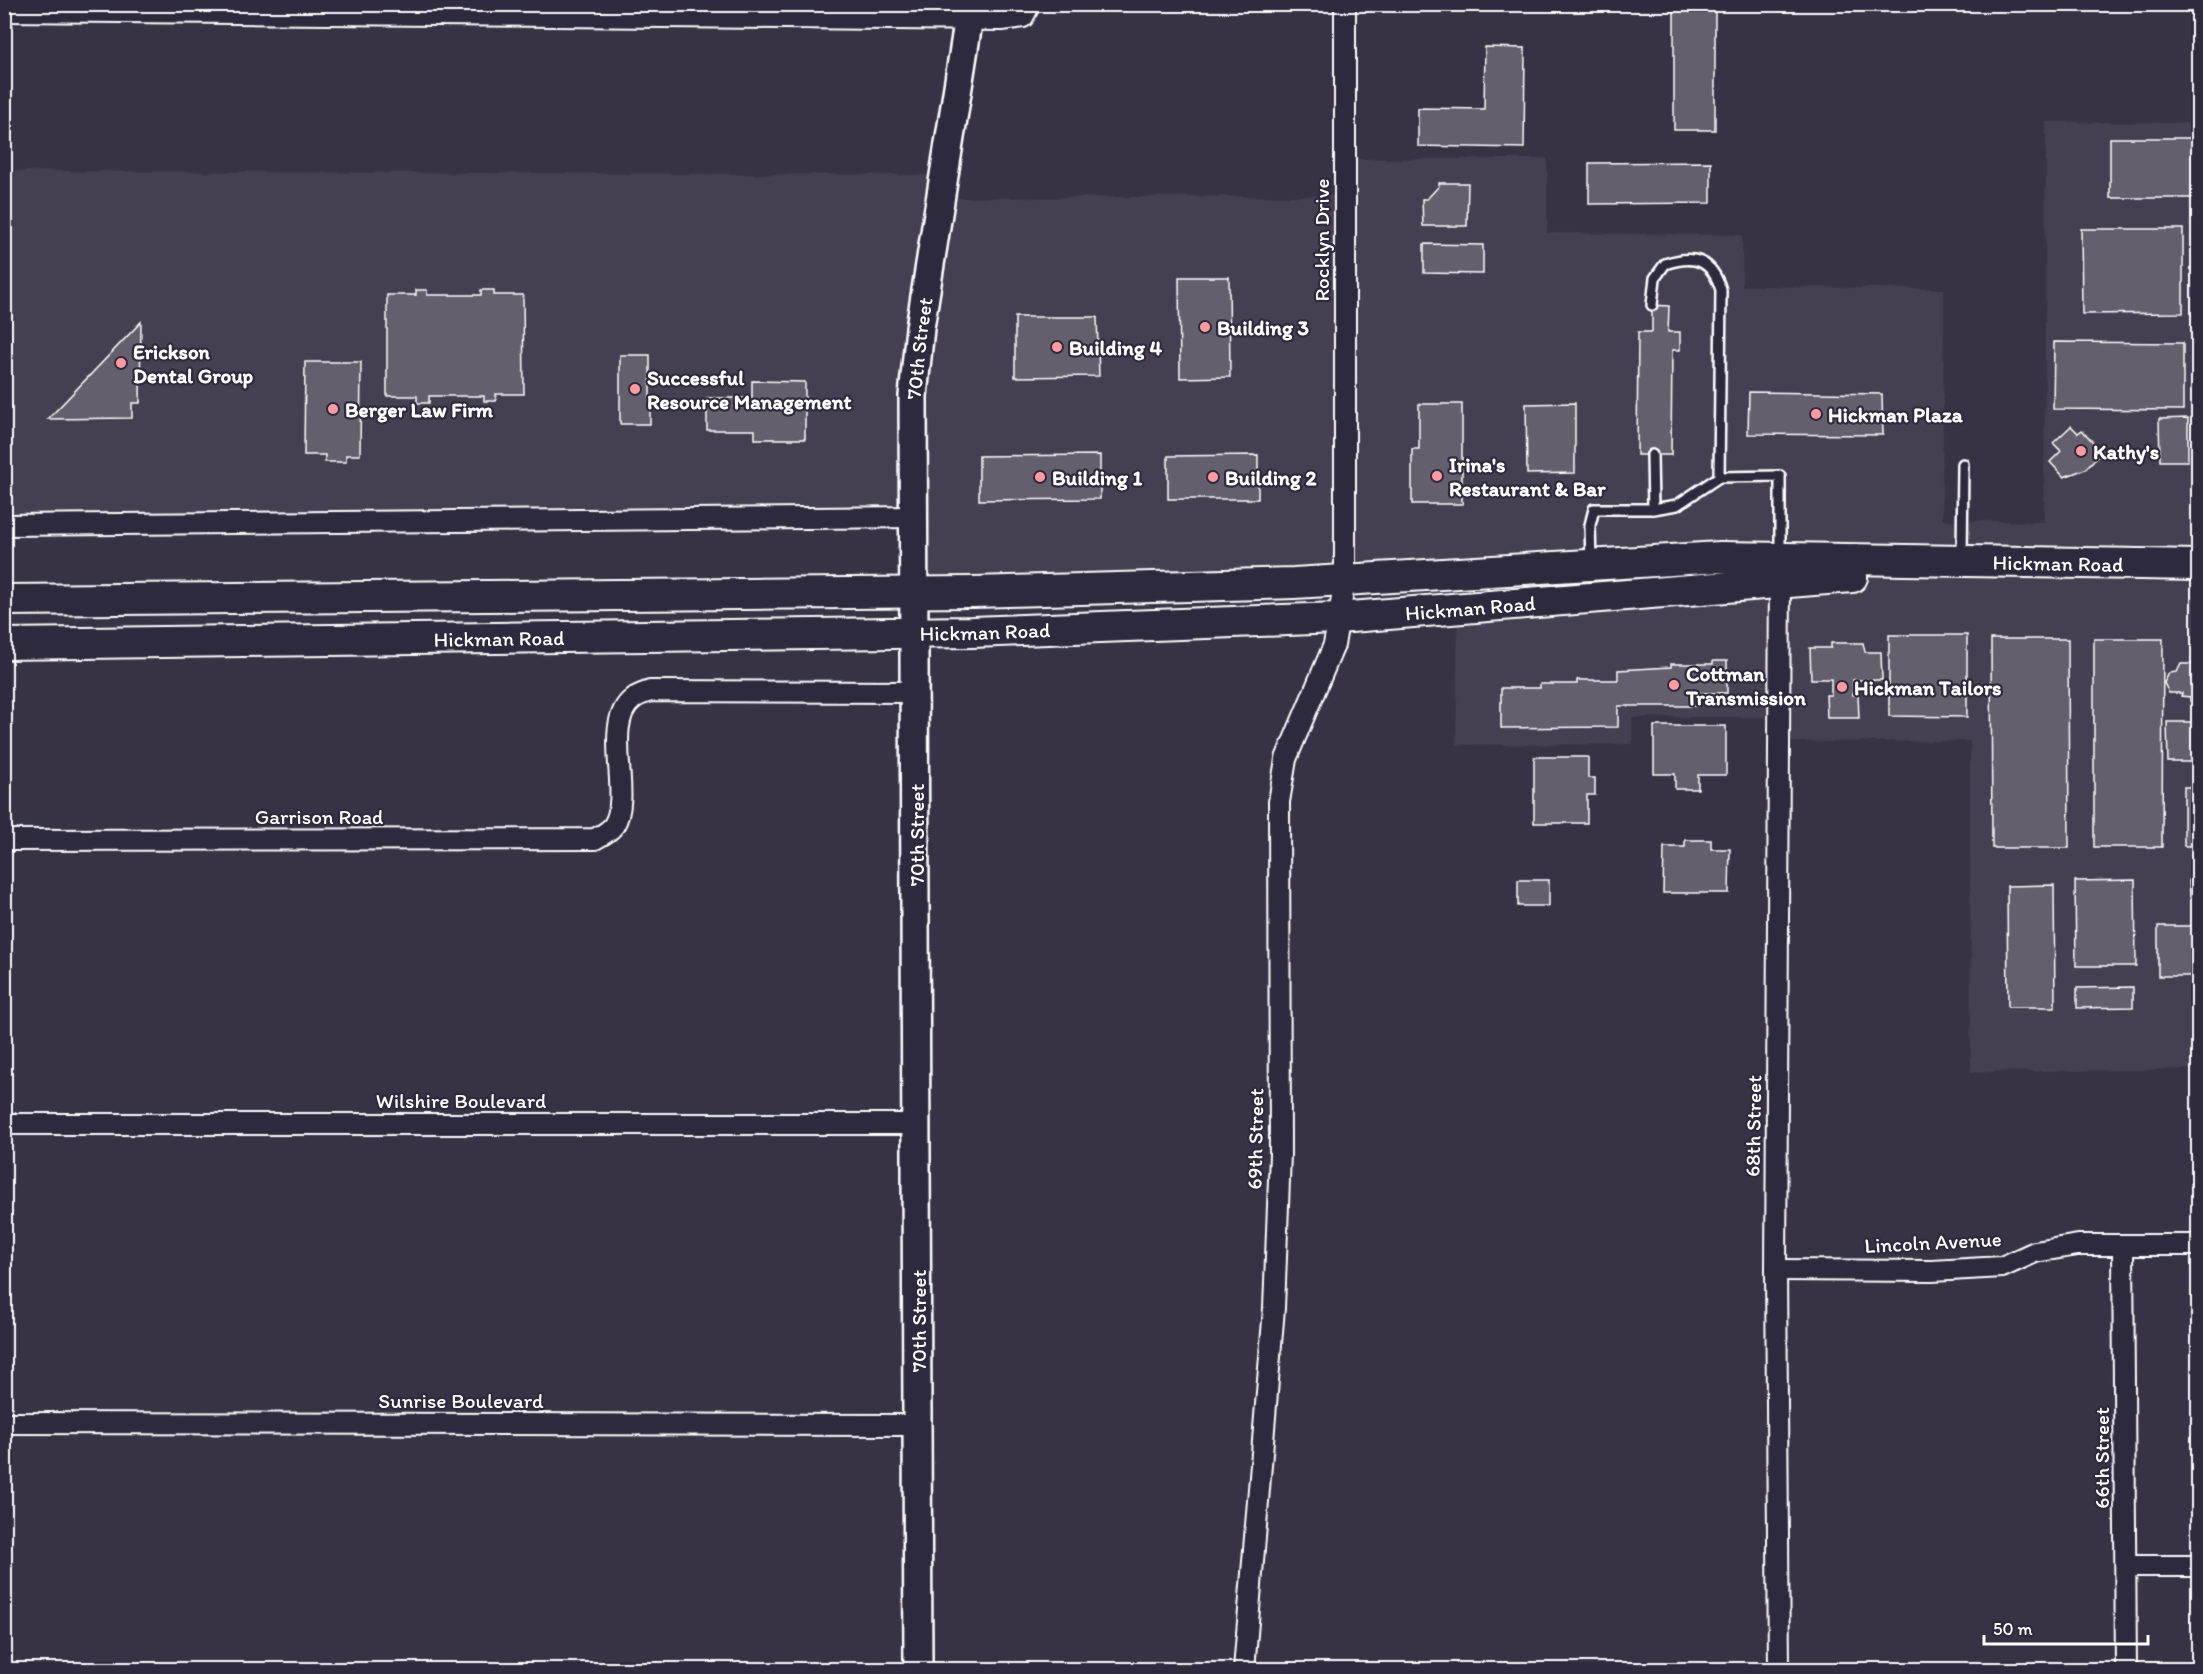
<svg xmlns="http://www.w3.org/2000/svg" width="2203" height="1674" viewBox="0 0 2203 1674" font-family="Itim,sans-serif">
  <rect width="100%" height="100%" fill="#373345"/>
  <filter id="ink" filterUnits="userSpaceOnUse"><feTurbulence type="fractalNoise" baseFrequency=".0167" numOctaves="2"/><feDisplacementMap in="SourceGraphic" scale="12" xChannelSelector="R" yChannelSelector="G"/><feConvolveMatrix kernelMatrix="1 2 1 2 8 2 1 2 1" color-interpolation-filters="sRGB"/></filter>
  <g filter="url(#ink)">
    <!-- built -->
    <polygon fill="#444051" points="2046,122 2198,123 2198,1069 1971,1072 1970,741 1779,742 1778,717 1654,717 1632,718 1632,744 1456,745 1458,607 1872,575 1957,563 915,593 915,517 5,525 4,171 944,175 941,198 1308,196 1345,195 1345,159 1547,159 1547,233 1742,235 1742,286 1944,289 1942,520 2044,522"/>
    <!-- building -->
    <g fill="#635f6d" stroke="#fff" stroke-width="1.5">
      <rect x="1674" y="4" width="41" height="126"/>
      <polygon points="1485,47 1525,48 1524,148 1418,146 1418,108 1484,109"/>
      <rect x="2110" y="138" width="88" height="60"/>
      <polygon points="1711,162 1711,203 1589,204 1589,163"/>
      <polygon points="1439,183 1468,183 1467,226 1423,226 1422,199 1427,199 1439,186"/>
      <polygon points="2081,229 2183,229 2183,313 2082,314"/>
      <polygon points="1424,244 1483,245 1483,274 1424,273"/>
      <polygon points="1179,277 1229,277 1230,377 1180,378"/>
      <polygon points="416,290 427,290 427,295 481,295 481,290 494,290 494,295 523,295 524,394 496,394 496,401 484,401 484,396 429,396 429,403 417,403 417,396 387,396 387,295 416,295"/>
      <polygon points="1652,305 1669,306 1668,332 1680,332 1680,350 1672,350 1671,455 1637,455 1638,332 1652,332"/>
      <polygon points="1015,317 1097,317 1099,376 1015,377"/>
      <polygon points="141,322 140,403 132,403 132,418 48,419"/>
      <rect x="4" y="333" width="4" height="51"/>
      <polygon points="2054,342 2183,343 2183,410 2053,409"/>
      <rect x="620" y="355" width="30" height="69"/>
      <polygon points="305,362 361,362 360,455 346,455 346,462 325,462 325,455 304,455"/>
      <polygon points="752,381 805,382 805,439 755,439 755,430 707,430 707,398 752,398"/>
      <polygon points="1749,392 1882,394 1883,435 1748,434"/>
      <polygon points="1575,403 1575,473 1527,474 1526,404"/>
      <polygon points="1419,404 1462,404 1462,504 1412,504 1412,449 1419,449"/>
      <polygon points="2188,418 2188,461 2160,461 2159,419"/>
      <polygon points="2071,426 2078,433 2082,430 2102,452 2085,469 2064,477 2050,462 2061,451 2053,443"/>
      <polygon points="1100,455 1100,499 979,500 979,456"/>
      <polygon points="1258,455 1258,499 1168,499 1168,456"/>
      <polygon points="1889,635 1967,635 1967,717 1889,716"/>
      <polygon points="1991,639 2068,639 2069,848 1992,848"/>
      <polygon points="2094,639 2163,639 2162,847 2094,847"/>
      <polygon points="1831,643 1863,643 1865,652 1881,652 1882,680 1853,680 1853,695 1858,695 1859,718 1827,718 1826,695 1831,695 1831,679 1811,679 1810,648 1831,648"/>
      <polygon points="1713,661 1727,661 1727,693 1698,693 1698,706 1618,706 1618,727 1501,728 1501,688 1540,688 1540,684 1577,684 1577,680 1618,680 1618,670 1671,667 1671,664 1713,664"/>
      <polygon points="2181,664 2198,664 2198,701 2190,701 2190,697 2181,696 2182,693 2169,693 2164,683 2169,673 2177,672"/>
      <polygon points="2167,722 2198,722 2198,762 2168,762"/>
      <polygon points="1654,726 1726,726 1726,775 1698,775 1698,789 1675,789 1675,774 1654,774"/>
      <polygon points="1534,757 1588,757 1588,778 1595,778 1595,795 1587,795 1587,823 1534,823"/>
      <rect x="2184" y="787" width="14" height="59"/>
      <polygon points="1685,840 1711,840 1711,849 1730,849 1729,893 1663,893 1664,847 1685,847"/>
      <polygon points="2189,879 2198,879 2198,897 2190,897"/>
      <rect x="1518" y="880" width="31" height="26"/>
      <polygon points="2135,880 2136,966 2076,966 2075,881"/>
      <polygon points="2054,885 2055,1007 2008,1007 2007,886"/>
      <rect x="2158" y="926" width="40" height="50"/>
      <polygon points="2133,987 2133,1007 2077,1008 2077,988"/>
    </g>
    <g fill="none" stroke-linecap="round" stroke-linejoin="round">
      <!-- lane casing -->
      <g stroke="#fff" stroke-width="14">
        <g id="lane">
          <path d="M1652 305 1655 278 1665 264C1695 254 1712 260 1721 290L1719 477"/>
          <polyline points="1652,455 1653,509"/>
          <polyline points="1962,557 1963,464"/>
          <polyline points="1591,562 1590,525 1594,509 1653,509 1677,505 1719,477 1780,476 1780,553"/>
        </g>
      </g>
      <!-- street casing -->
      <g stroke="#fff" stroke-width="24">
        <g id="street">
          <polyline points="4,11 1002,20 1023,17 1030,4"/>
          <polyline points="4,525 915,517"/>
          <path d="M4 840 595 839C602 835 609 832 614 825 633 794 601 723 633 699 637 695 645 693 650 691L916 692"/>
          <polyline points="4,1124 917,1124"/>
          <polyline points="2123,1245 2126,1670"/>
          <polyline points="1776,1270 1932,1271 2002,1267 2035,1252 2078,1245 2198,1245"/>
          <polyline points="4,1423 918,1425"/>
          <polyline points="2126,1566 2198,1566"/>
          <polyline points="1244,1670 1274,1308 1280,1154 1279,802 1286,759 1334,645 1345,580 1345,4"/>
          <polyline points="1779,1670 1776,1270 1780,573"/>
        </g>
      </g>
      <!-- secondary casing -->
      <g stroke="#fff" stroke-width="32">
        <g id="secondary">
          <path id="s1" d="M918 1670 913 396 920 328 971 4"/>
        </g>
      </g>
      <!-- primary casing -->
      <g stroke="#fff" stroke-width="34">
        <g id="primary">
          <path id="s2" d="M4 600 974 592 1294 583 1720 557 2198 565"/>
          <path id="s3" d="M4 644 972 632 1338 618 1852 577"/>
        </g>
      </g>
      <!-- lane -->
      <use href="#lane" stroke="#2f2a3d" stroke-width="9"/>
      <!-- street -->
      <use href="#street" stroke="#2f2a3d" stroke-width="20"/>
      <!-- secondary -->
      <use href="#secondary" stroke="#2f2a3d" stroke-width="27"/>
      <!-- primary -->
      <use href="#primary" stroke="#2f2a3d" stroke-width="30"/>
    </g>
  </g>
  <!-- markers -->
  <g fill="#ff9aa2" stroke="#2f2a3d" stroke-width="2">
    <circle cx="1205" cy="327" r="6"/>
    <circle cx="1057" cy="347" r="6"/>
    <circle cx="121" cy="363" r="6"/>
    <circle cx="635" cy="389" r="6"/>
    <circle cx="333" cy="409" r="6"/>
    <circle cx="1816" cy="414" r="6"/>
    <circle cx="2081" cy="451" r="6"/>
    <circle cx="1437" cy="476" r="6"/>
    <circle cx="1040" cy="477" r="6"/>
    <circle cx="1213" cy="477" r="6"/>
    <circle cx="1674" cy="685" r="6"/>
    <circle cx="1842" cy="687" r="6"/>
  </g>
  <g text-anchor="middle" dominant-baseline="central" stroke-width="4.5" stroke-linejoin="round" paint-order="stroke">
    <!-- street labels -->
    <g font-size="21" fill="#fff" stroke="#2f2a3d">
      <text transform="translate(1321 240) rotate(-90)">Rocklyn Drive</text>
      <text stroke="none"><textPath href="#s1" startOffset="1322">70th Street</textPath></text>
      <text stroke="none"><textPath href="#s2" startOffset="2055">Hickman Road</textPath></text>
      <text stroke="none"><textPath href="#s3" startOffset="1467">Hickman Road</textPath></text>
      <text stroke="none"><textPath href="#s3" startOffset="981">Hickman Road</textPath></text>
      <text stroke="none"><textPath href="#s3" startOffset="495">Hickman Road</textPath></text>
      <text x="319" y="816">Garrison Road</text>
      <text transform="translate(916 835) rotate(-90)">70th Street</text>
      <text x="461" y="1100">Wilshire Boulevard</text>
      <text transform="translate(1753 1126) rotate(-89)">68th Street</text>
      <text transform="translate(1255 1139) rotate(-89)">69th Street</text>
      <text transform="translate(1933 1242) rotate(-3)">Lincoln Avenue</text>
      <text transform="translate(918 1321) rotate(-90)">70th Street</text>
      <text x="461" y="1400">Sunrise Boulevard</text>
      <text transform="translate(2101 1458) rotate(-90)">66th Street</text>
    </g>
    <!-- poi labels -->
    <g font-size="21" font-weight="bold" fill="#fff" stroke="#2f2a3d" text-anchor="start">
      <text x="1217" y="327">Building 3</text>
      <text x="1069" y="347">Building 4</text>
      <text x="133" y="351">Erickson<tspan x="133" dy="24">Dental Group</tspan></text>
      <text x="647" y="377">Successful<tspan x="647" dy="24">Resource Management</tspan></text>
      <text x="345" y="409">Berger Law Firm</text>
      <text x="1828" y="414">Hickman Plaza</text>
      <text x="2093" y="451">Kathy's</text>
      <text x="1449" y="464">Irina's<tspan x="1449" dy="24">Restaurant &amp; Bar</tspan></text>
      <text x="1052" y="477">Building 1</text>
      <text x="1225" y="477">Building 2</text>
      <text x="1686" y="673">Cottman<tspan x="1686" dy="24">Transmission</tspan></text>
      <text x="1854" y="687">Hickman Tailors</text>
    </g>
  </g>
  <!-- margin -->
  <rect width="2203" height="1674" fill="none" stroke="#2f2a3d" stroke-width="24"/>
  <rect x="12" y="12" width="2179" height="1650" fill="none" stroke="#fff" stroke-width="2" filter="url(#ink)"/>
  <!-- scale -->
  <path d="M1984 1635v9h164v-9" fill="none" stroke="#ffffff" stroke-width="3"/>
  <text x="1993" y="1635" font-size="18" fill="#ffffff" stroke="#2f2a3d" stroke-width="4.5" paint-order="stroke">50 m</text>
</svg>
